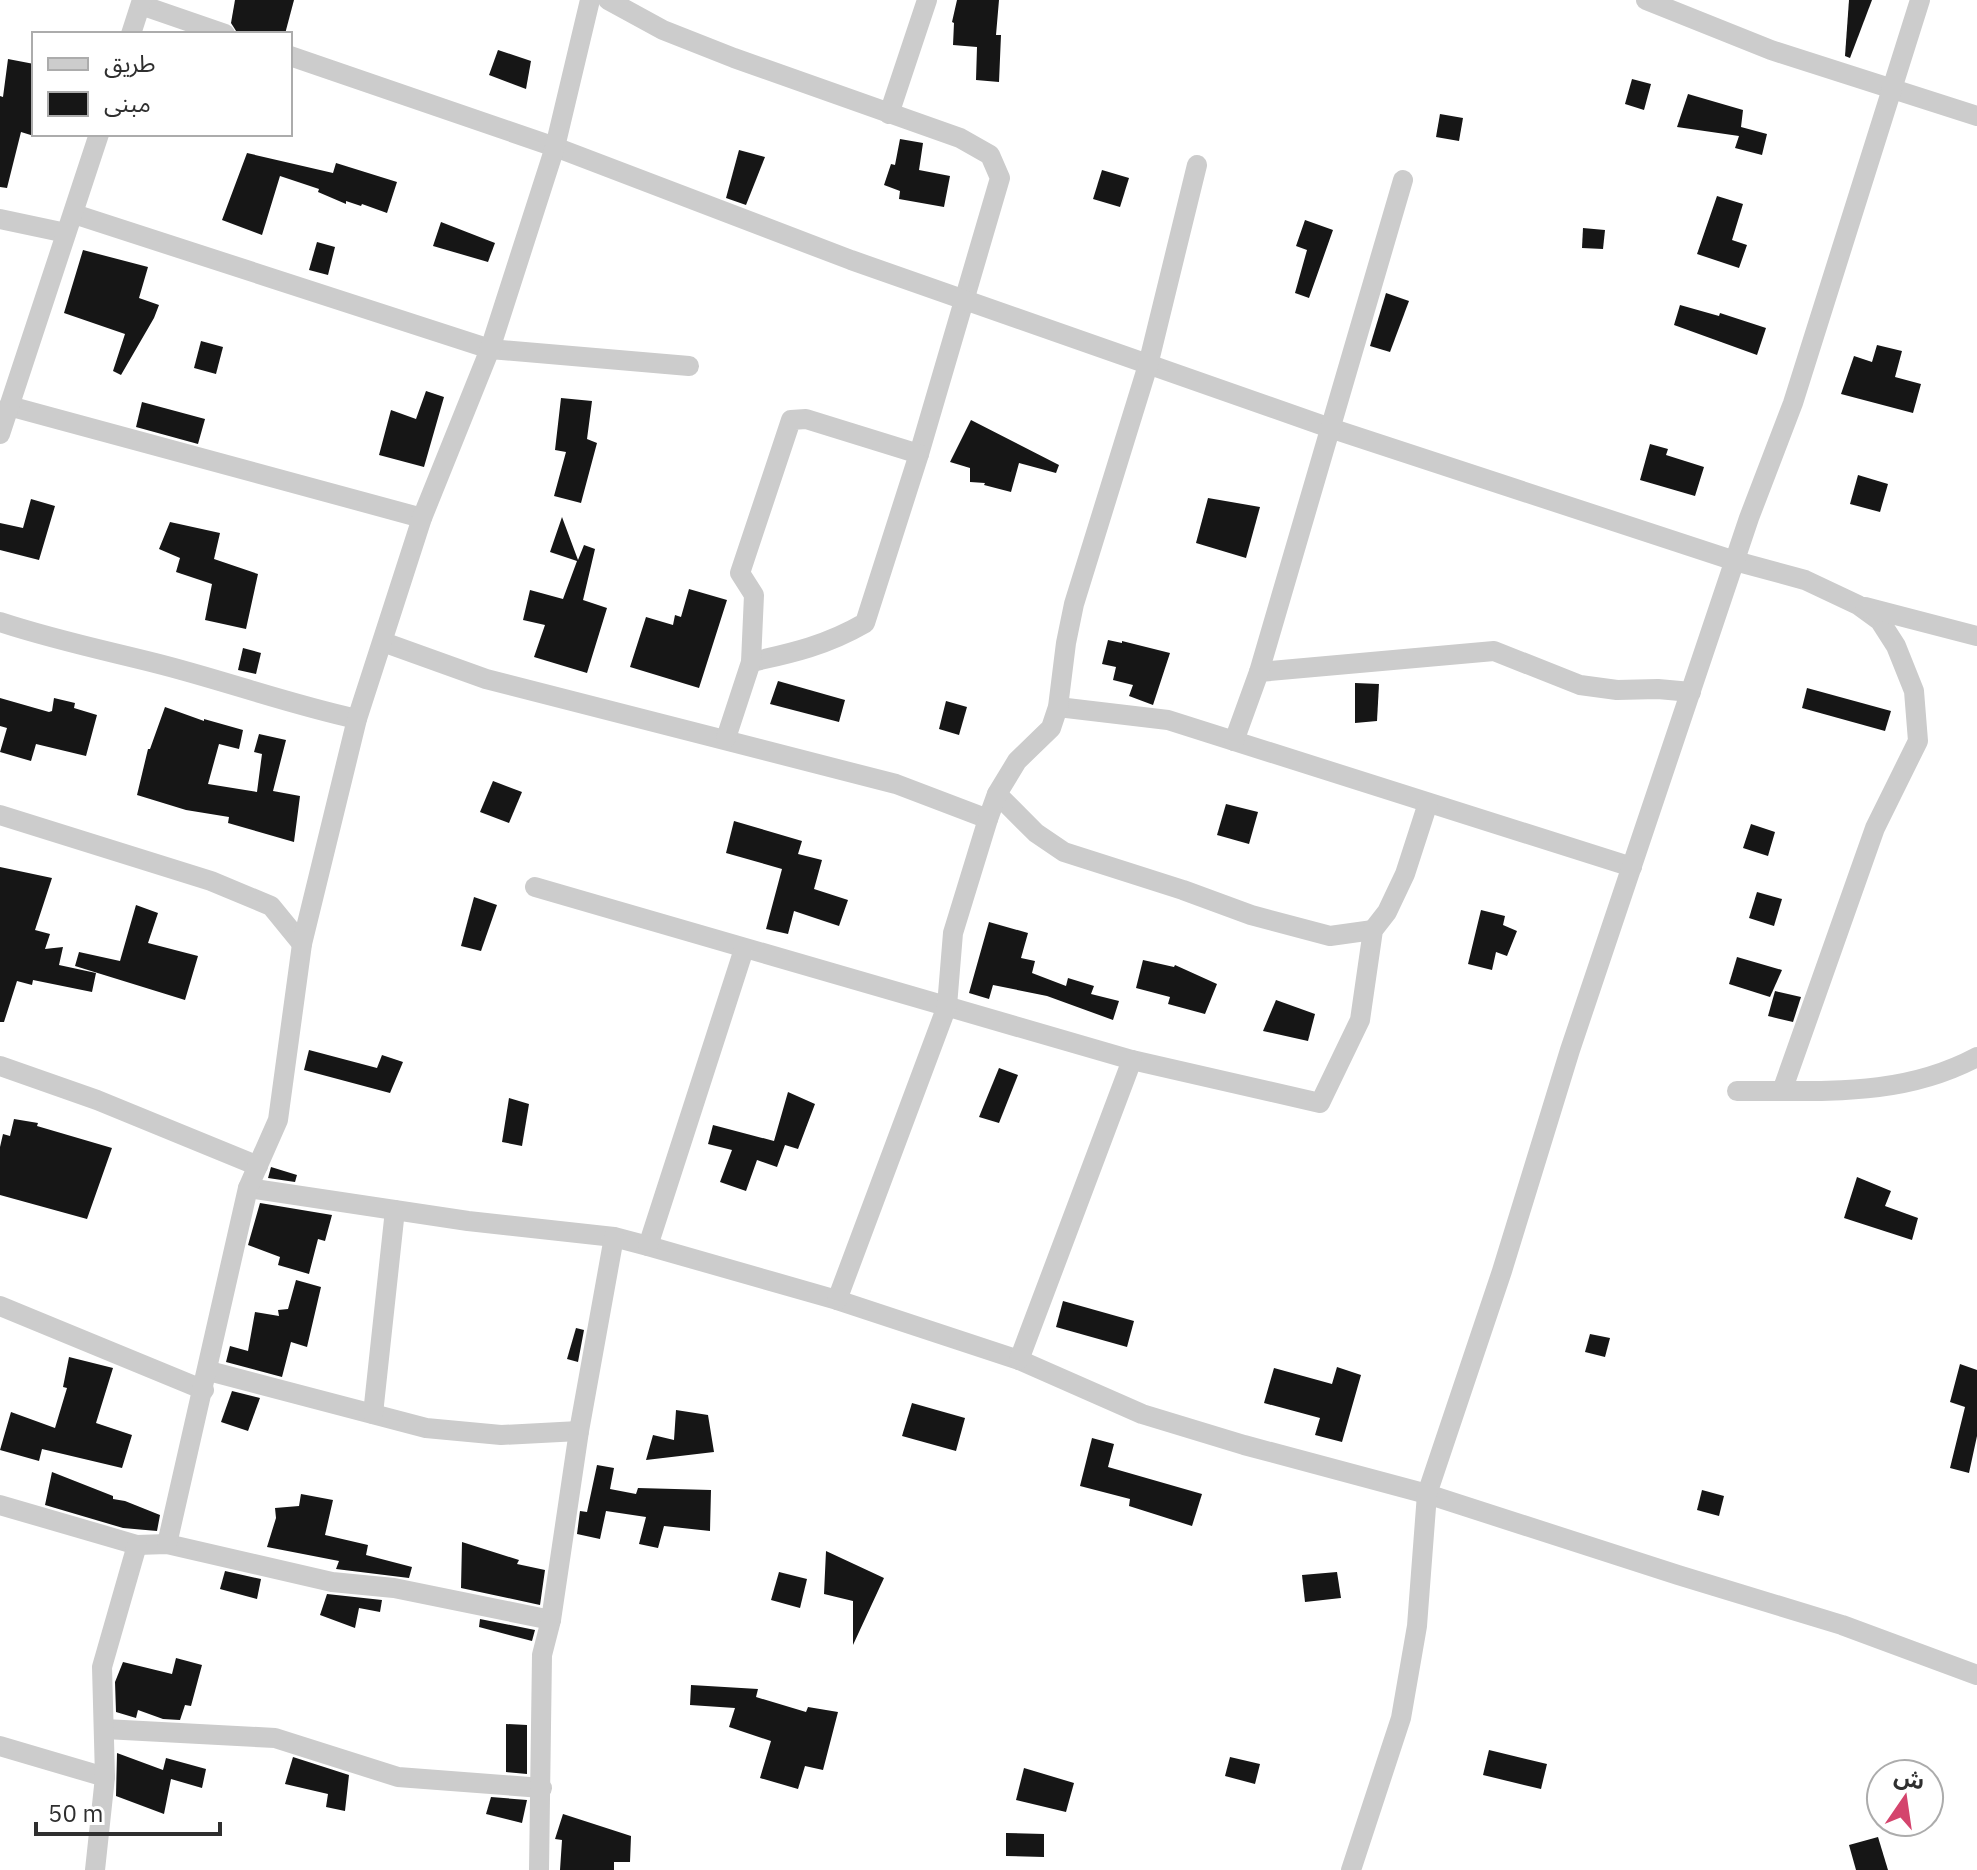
<svg xmlns="http://www.w3.org/2000/svg" width="1977" height="1870" viewBox="0 0 1977 1870" font-family="'IBM Plex Sans','Noto Sans Arabic',sans-serif">
  <rect width="100%" height="100%" fill="#fff"/>
  <!-- building -->
  <g fill="#161616">
    <polygon points="235,0 294,0 285,34 238,34 231,23"/>
    <polygon points="957,0 999,0 996,35 1001,35 999,82 976,80 977,47 953,45 954,23 952,22"/>
    <polygon points="1849,0 1872,0 1850,58 1845,56"/>
    <polygon points="498,50 531,61 526,89 489,75"/>
    <polygon points="8,59 34,64 34,136 21,132 7,188 0,187 0,96 3,97"/>
    <polygon points="1632,79 1651,84 1644,110 1625,104"/>
    <polygon points="1688,94 1743,110 1741,127 1767,134 1762,155 1735,148 1739,136 1677,127"/>
    <polygon points="1440,114 1463,118 1459,141 1436,137"/>
    <polygon points="900,139 923,143 919,170 950,176 944,207 899,199 900,191 884,185 891,164 895,165"/>
    <polygon points="739,150 765,157 746,205 726,198"/>
    <polygon points="247,153 333,173 336,163 397,182 387,213 362,204 361,206 346,201 346,204 318,192 319,189 280,176 262,235 222,220"/>
    <polygon points="1102,170 1129,178 1120,207 1093,199"/>
    <polygon points="1717,196 1743,204 1732,240 1747,245 1739,268 1697,254"/>
    <polygon points="1305,220 1333,230 1309,298 1295,293 1307,250 1296,246"/>
    <polygon points="441,222 495,243 488,262 433,246"/>
    <polygon points="1583,228 1605,230 1603,249 1582,248"/>
    <polygon points="317,242 335,247 328,275 309,270"/>
    <polygon points="83,250 148,267 139,298 159,305 154,318 121,375 113,371 125,334 64,313"/>
    <polygon points="1386,293 1409,301 1390,352 1370,346"/>
    <polygon points="1680,305 1719,316 1720,313 1766,328 1757,355 1674,325"/>
    <polygon points="201,341 223,347 216,374 194,368"/>
    <polygon points="1877,345 1902,351 1895,377 1921,384 1913,413 1841,394 1854,356 1872,362"/>
    <polygon points="426,391 444,397 424,467 379,455 391,410 416,419"/>
    <polygon points="561,398 592,401 587,439 597,443 581,503 554,496 566,452 555,450"/>
    <polygon points="142,402 205,419 198,444 136,427"/>
    <polygon points="971,420 1059,465 1056,473 1019,463 1011,492 984,485 985,483 970,482 970,468 950,462"/>
    <polygon points="1650,444 1668,449 1666,455 1704,467 1695,496 1640,480"/>
    <polygon points="1858,475 1888,484 1880,512 1850,504"/>
    <polygon points="1208,498 1260,507 1246,558 1196,543"/>
    <polygon points="31,499 55,506 39,560 0,550 0,523 23,528"/>
    <polygon points="562,517 578,560 584,545 595,549 583,600 607,608 587,673 534,657 545,625 523,620 530,590 563,599 577,561 550,552"/>
    <polygon points="170,522 220,533 214,559 258,574 246,629 205,620 212,584 176,572 180,558 159,549"/>
    <polygon points="689,589 727,600 699,688 630,667 646,617 673,625 675,615 681,617"/>
    <polygon points="1108,640 1122,643 1122,641 1170,653 1153,705 1129,696 1133,685 1113,680 1116,667 1102,664"/>
    <polygon points="243,648 261,653 256,674 238,670"/>
    <polygon points="778,681 845,700 839,722 770,704"/>
    <polygon points="1355,683 1379,684 1377,721 1355,723"/>
    <polygon points="1807,688 1891,711 1885,731 1802,708"/>
    <polygon points="0,698 49,712 52,711 54,698 75,703 74,708 97,715 86,756 36,744 31,761 0,752 7,728 0,726"/>
    <polygon points="946,701 967,707 959,735 939,729"/>
    <polygon points="165,707 204,721 204,719 243,730 239,749 219,744 208,784 257,792 262,754 254,752 259,734 286,740 273,791 300,796 294,842 228,823 229,817 186,810 137,795 148,749 150,749"/>
    <polygon points="493,781 522,792 509,823 480,812"/>
    <polygon points="1226,804 1258,812 1249,844 1217,835"/>
    <polygon points="734,821 802,841 798,854 822,860 814,889 848,900 839,926 794,911 788,934 766,929 782,869 726,853"/>
    <polygon points="1751,824 1775,832 1768,856 1743,848"/>
    <polygon points="0,867 52,878 35,930 50,934 45,949 63,947 59,965 96,973 92,992 33,980 32,985 17,981 4,1022 0,1022"/>
    <polygon points="1757,892 1782,899 1774,926 1749,918"/>
    <polygon points="474,897 497,905 481,951 461,946"/>
    <polygon points="136,905 158,913 148,943 198,956 185,1000 75,966 79,952 120,961"/>
    <polygon points="1481,910 1505,916 1503,925 1517,931 1507,956 1496,952 1492,970 1468,964"/>
    <polygon points="989,922 1028,933 1021,958 1035,961 1032,973 1066,986 1068,978 1094,986 1091,994 1119,1001 1113,1020 1047,996 993,985 989,999 969,993"/>
    <polygon points="1737,957 1782,970 1770,997 1729,984"/>
    <polygon points="1143,960 1174,967 1175,965 1217,984 1205,1014 1168,1004 1170,997 1136,988"/>
    <polygon points="1775,991 1801,997 1793,1022 1768,1016"/>
    <polygon points="1276,1000 1315,1014 1308,1041 1263,1031"/>
    <polygon points="309,1050 377,1068 382,1055 403,1062 390,1093 304,1070"/>
    <polygon points="999,1068 1018,1075 999,1123 979,1117"/>
    <polygon points="788,1092 815,1104 798,1149 785,1145 777,1167 757,1160 746,1191 720,1182 732,1150 708,1144 713,1125 774,1141"/>
    <polygon points="509,1098 529,1104 522,1146 502,1142"/>
    <polygon points="14,1119 38,1123 37,1126 112,1148 87,1219 0,1195 0,1147 3,1134 10,1136"/>
    <polygon points="271,1167 297,1175 295,1182 268,1178"/>
    <polygon points="1857,1177 1891,1191 1885,1206 1918,1218 1912,1240 1844,1218"/>
    <polygon points="260,1203 332,1215 325,1241 318,1239 309,1274 278,1265 280,1257 248,1245"/>
    <polygon points="296,1280 321,1287 307,1347 291,1342 282,1377 226,1362 230,1346 248,1351 255,1312 279,1316 278,1310 288,1309"/>
    <polygon points="1063,1301 1134,1321 1127,1347 1056,1327"/>
    <polygon points="576,1328 584,1330 578,1362 567,1359"/>
    <polygon points="1590,1334 1610,1338 1605,1357 1585,1352"/>
    <polygon points="69,1357 113,1368 96,1423 132,1435 122,1468 42,1449 39,1461 0,1450 11,1412 55,1428 67,1388 63,1387"/>
    <polygon points="1960,1364 1977,1370 1977,1436 1969,1473 1950,1468 1965,1407 1950,1402"/>
    <polygon points="1337,1367 1361,1375 1342,1442 1315,1435 1320,1418 1264,1403 1274,1368 1332,1384"/>
    <polygon points="232,1391 260,1398 248,1431 221,1422"/>
    <polygon points="912,1403 965,1418 956,1451 902,1436"/>
    <polygon points="676,1410 708,1415 714,1452 646,1460 653,1435 674,1440"/>
    <polygon points="1092,1438 1114,1444 1108,1467 1202,1494 1192,1526 1129,1506 1130,1499 1080,1486"/>
    <polygon points="597,1465 614,1468 610,1489 636,1494 638,1488 711,1490 710,1531 664,1526 658,1548 639,1544 646,1517 606,1511 600,1539 577,1534 580,1511 587,1512"/>
    <polygon points="52,1472 113,1496 113,1499 125,1501 160,1515 157,1531 123,1528 45,1505"/>
    <polygon points="1702,1490 1724,1496 1719,1516 1697,1510"/>
    <polygon points="301,1494 333,1500 325,1535 368,1545 366,1555 412,1567 409,1578 336,1569 339,1561 267,1547 276,1518 275,1508 299,1506"/>
    <polygon points="462,1542 519,1560 517,1564 545,1570 540,1605 461,1588"/>
    <polygon points="826,1551 884,1578 853,1645 853,1601 824,1594"/>
    <polygon points="225,1571 261,1579 257,1599 220,1589"/>
    <polygon points="779,1572 807,1579 800,1608 771,1600"/>
    <polygon points="1337,1572 1341,1598 1305,1602 1302,1575"/>
    <polygon points="327,1594 382,1600 380,1612 359,1608 355,1628 320,1615"/>
    <polygon points="480,1619 535,1630 532,1641 479,1627"/>
    <polygon points="176,1658 202,1665 191,1706 185,1705 180,1720 163,1719 138,1710 136,1718 116,1712 115,1682 123,1662 172,1674"/>
    <polygon points="691,1685 758,1689 756,1697 806,1712 808,1707 838,1712 823,1770 805,1766 798,1789 760,1778 771,1741 729,1727 735,1708 690,1705"/>
    <polygon points="506,1724 527,1725 527,1774 506,1772"/>
    <polygon points="1489,1750 1547,1764 1541,1789 1483,1775"/>
    <polygon points="117,1753 163,1770 166,1758 206,1769 202,1788 171,1779 164,1814 116,1796"/>
    <polygon points="293,1757 349,1775 345,1811 326,1807 328,1794 285,1784"/>
    <polygon points="1230,1757 1260,1764 1255,1784 1225,1776"/>
    <polygon points="1024,1768 1074,1783 1066,1812 1016,1800"/>
    <polygon points="491,1797 527,1800 522,1823 486,1814"/>
    <polygon points="563,1814 631,1836 630,1862 614,1862 614,1870 560,1870 562,1840 555,1839"/>
    <polygon points="1006,1833 1044,1834 1044,1857 1006,1856"/>
    <polygon points="1878,1837 1888,1870 1856,1870 1849,1845"/>
  </g>
  <g fill="none" stroke-linecap="round" stroke-linejoin="round">
    <!-- minor -->
    <g stroke="#ccc" stroke-width="20">
      <path d="M608 0 663 30 734 58 960 138 990 155 1000 178 919 454 865 623C827 645 793 653 751 662"/>
      <polyline points="1646,0 1771,50 1977,116"/>
      <polyline points="141,5 225,34"/>
      <polyline points="131,34 142,0"/>
      <polyline points="290,56 555,147 851,260 1330,428 1735,561 1805,580 1858,605 1880,621 1896,646 1914,691 1918,741 1875,828 1782,1091"/>
      <polyline points="889,114 927,0"/>
      <polyline points="74,214 490,349 689,366"/>
      <polyline points="0,219 66,233"/>
      <polyline points="9,406 422,518"/>
      <polyline points="0,434 99,134"/>
      <polyline points="1865,607 1977,636"/>
      <path d="M0 622C51 639 103 650 155 663 223 680 288 704 357 719"/>
      <polyline points="383,642 486,679 896,784 988,819"/>
      <polyline points="1259,672 1494,651 1580,685 1617,690 1658,689 1691,692"/>
      <polyline points="1058,707 1168,720 1632,867"/>
      <polyline points="726,738 751,662 754,595 740,573 791,420 806,419 919,454"/>
      <polyline points="1234,741 1259,672 1403,180"/>
      <polyline points="997,794 1036,833 1064,852 1183,890 1251,915 1330,936 1373,930"/>
      <polyline points="0,815 211,881 271,906 302,944"/>
      <polyline points="535,887 1132,1060 1320,1103 1360,1020 1373,930 1387,912 1405,874 1428,803"/>
      <polyline points="0,1066 97,1100 258,1166"/>
      <path d="M1737 1091C1822 1090 1900 1098 1977 1057"/>
      <polyline points="248,1188 468,1221 614,1237 648,1246 837,1300 1019,1360 1142,1414 1244,1445 1427,1494 1678,1575 1842,1625 1977,1675"/>
      <polyline points="648,1246 744,949"/>
      <polyline points="837,1300 947,1006 953,933 988,819 997,794 1017,761 1051,728 1058,707 1066,643 1074,604 1148,365 1197,165"/>
      <polyline points="0,1306 204,1390"/>
      <polyline points="1019,1360 1132,1060"/>
      <polyline points="209,1371 426,1428 501,1435 579,1431"/>
      <polyline points="373,1414 395,1210"/>
      <polyline points="0,1505 137,1545 167,1544 332,1582 394,1588 551,1620"/>
      <polyline points="167,1544 248,1188 278,1120 302,944 357,719 422,518 490,349 555,147 590,0"/>
      <polyline points="105,1729 275,1738 398,1777 542,1788"/>
      <polyline points="0,1746 105,1777"/>
      <polyline points="95,1870 105,1777 102,1667 137,1545"/>
      <polyline points="539,1870 542,1655 551,1620 579,1431 614,1237"/>
      <polyline points="1351,1870 1401,1718 1417,1626 1427,1494 1502,1271 1570,1050 1749,518 1793,403 1920,0"/>
    </g>
  </g>
  <!-- legend -->
  <rect x="32" y="32" width="260" height="104" fill="#ffffff" stroke="#acacac" stroke-width="2"/>
  <rect x="48" y="58" width="40" height="12" fill="#cccccc" stroke="#acacac" stroke-width="2"/>
  <text x="104" y="72" font-size="24" fill="#2f2f2f">طريق</text>
  <rect x="48" y="92" width="40" height="24" fill="#161616" stroke="#acacac" stroke-width="2"/>
  <text x="104" y="112" font-size="24" fill="#2f2f2f">مبنى</text>
  <!-- north arrow -->
  <g transform="translate(1905 1798) rotate(13)"><circle r="38" fill="#ffffff" stroke="#acacac" stroke-width="2"/>
  <path d="M0-6L14 30L0 20L-14 30Z" fill="#d4446d"/>
  <text y="-12" font-size="22" font-weight="bold" text-anchor="middle" fill="#2f2f2f">ش</text>
  </g>
  <!-- scale -->
  <path d="M36 1822v12h184v-12" fill="none" stroke="#2f2f2f" stroke-width="4"/>
  <text x="48" y="1822" font-size="24" fill="#2f2f2f" stroke="#ffffff" stroke-width="6" paint-order="stroke">50 m</text>
</svg>
